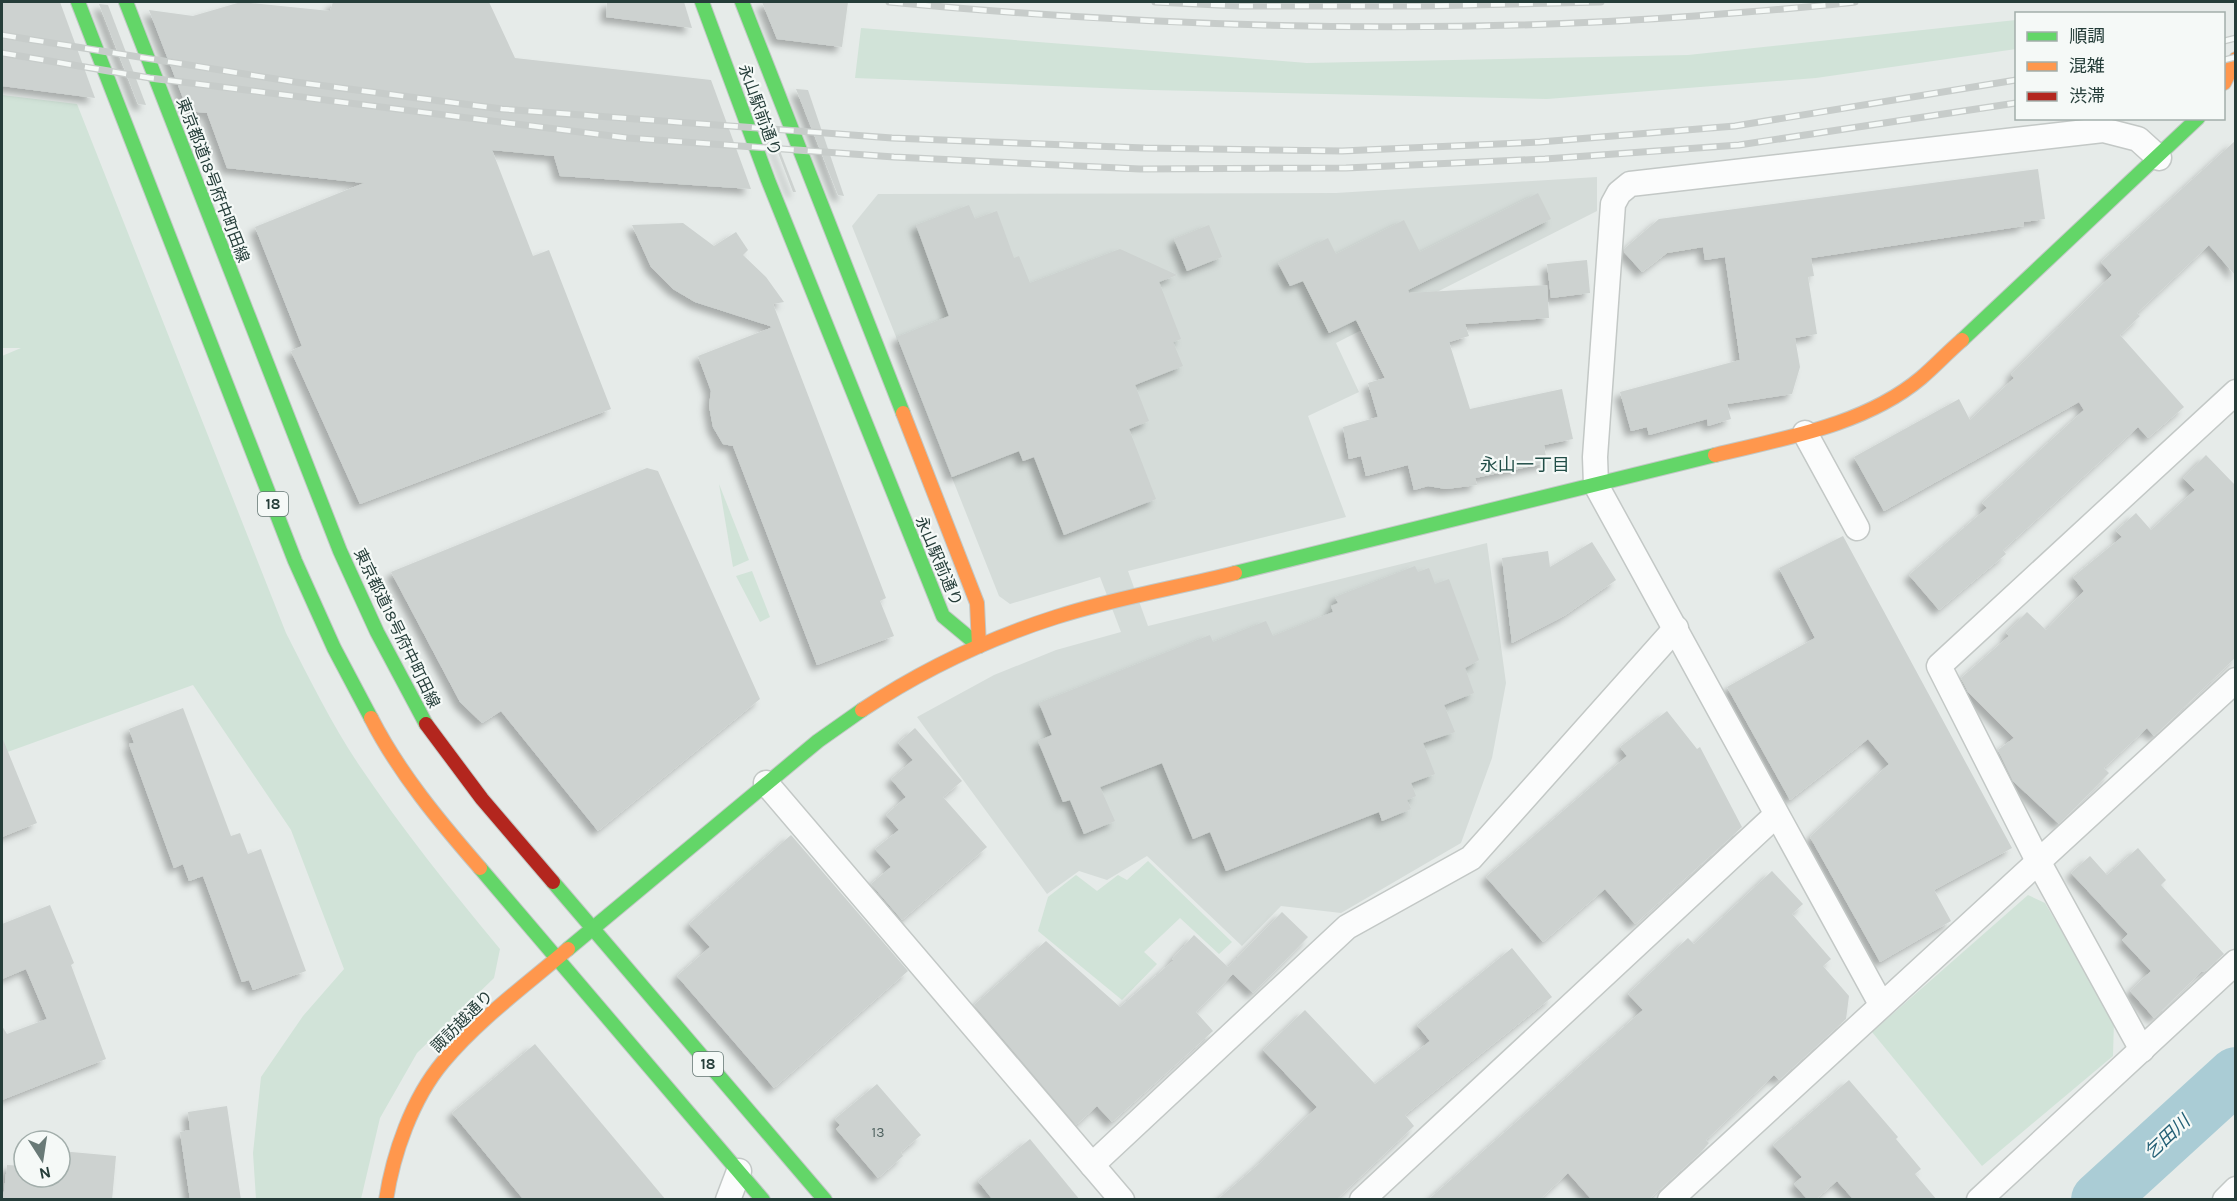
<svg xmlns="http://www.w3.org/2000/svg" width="2237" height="1201" viewBox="0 0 2237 1201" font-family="Karla,'Noto Sans JP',sans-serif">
  <defs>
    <filter id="shadow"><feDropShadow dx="-5.5" dy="5.5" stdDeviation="3" flood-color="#0004"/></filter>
  </defs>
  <rect width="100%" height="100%" fill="#e6ebe9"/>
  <!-- built -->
  <polygon fill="#d5dcd9" points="1597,177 1597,211 1336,343 1359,392 1308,416 1346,517 1128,571 1148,626 1487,543 1506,683 1492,758 1461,843 1341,913 1281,906 1242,946 1147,856 1107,880 1079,871 1047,894 917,717 994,675 1056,650 1121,632 1100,577 1010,604 999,596 852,226 878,194 1336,193"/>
  <!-- green -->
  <g fill="#d1e3d8">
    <polygon points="2016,20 2016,49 1816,78 1547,99 1151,90 855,78 861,28 1307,63 1688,55"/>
    <path d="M2 95 77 104 286 633C309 678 331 723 359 765 402 829 451 890 500 949L494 978 417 1053 380 1118 361 1199H256L253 1153 261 1077 303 1016 344 969 291 830 193 685 2 754V356L21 348H2Z"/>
    <polygon points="719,484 749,560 733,567"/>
    <polygon points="752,571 770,617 760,622 736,576"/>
    <polygon points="1148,861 1232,942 1219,954 1180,918 1144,952 1157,964 1122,1000 1038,931 1048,897 1076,875 1097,891 1118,875 1127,880"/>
    <polygon points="2028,895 2045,903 2114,1020 2113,1056 1982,1166 1872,1032"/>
  </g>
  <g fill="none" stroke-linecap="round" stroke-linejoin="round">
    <!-- river -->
    <polyline stroke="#aaccd5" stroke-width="56" points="2099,1200 2236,1075"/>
  </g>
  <!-- building -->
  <g fill="#cdd2d0" filter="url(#shadow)">
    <polygon points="2,2 60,2 95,98 2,86"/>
    <polygon points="241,2 330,11 333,2 489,2 515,58 711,80 751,189 560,176 554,156 492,150 533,256 549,250 611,409 360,504 291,351 302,346 255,227 364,183 227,168 207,113 188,111 149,10 193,16"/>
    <polygon points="607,2 684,2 692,28 606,17"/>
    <polygon points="762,2 848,2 842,47 777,39"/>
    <polygon points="99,4 108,5 146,105 138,104"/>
    <polygon points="752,84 754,84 796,192 793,192"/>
    <polygon points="796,89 808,90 844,196 838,195"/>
    <polygon points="2235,141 2235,275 2209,245 2137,313 2140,316 2120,335 2184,407 2148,438 2138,427 2003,550 2006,554 1939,610 1909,575 1987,508 1982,503 2084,410 2079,402 1884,511 1854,457 1959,399 1970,420 2014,378 2011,374 2112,275 2101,262"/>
    <polygon points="2038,169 2045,219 2024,222 2024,226 1811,258 1814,276 1808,277 1817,334 1795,338 1800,367 1792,394 1727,404 1731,419 1708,426 1707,419 1649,435 1647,427 1631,431 1620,392 1740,360 1725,257 1705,260 1703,247 1667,253 1642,272 1624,252 1624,249 1659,219"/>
    <polygon points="1538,193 1551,219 1408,290 1409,293 1547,285 1549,318 1465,324 1469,336 1449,342 1470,409 1562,389 1573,439 1544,445 1547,463 1475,478 1477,485 1446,489 1428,486 1414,490 1408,465 1366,476 1361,456 1349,459 1343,427 1378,417 1368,383 1385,378 1356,320 1329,333 1303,281 1290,286 1278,263 1328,238 1336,254 1404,220 1420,252"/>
    <polygon points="969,205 975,219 997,211 1014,258 1019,256 1030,283 1120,249 1177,275 1159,282 1181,339 1173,342 1183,366 1135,385 1149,421 1129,429 1156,499 1064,535 1034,457 1023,461 1019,451 952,477 897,337 949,316 916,225"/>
    <polygon points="683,223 714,246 736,232 748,250 743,255 766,277 784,302 773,304 886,598 880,601 894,636 817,665 733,446 723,444 713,427 709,406 711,391 698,356 773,327 695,302 673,289 651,267 632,225"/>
    <polygon points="1209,225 1222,257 1187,271 1174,239"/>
    <polygon points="1587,260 1590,293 1551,298 1547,264"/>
    <polygon points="2206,455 2235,485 2235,658 2154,736 2147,728 2104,768 2109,773 2059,824 2013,781 1998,750 2014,738 1968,692 1961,678 2009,636 2006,633 2027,612 2046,630 2084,591 2073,577 2122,537 2116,531 2136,513 2151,530 2195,490 2183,478"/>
    <polygon points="647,468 658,471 760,699 598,831 501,711 482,723 460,702 391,572"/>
    <polygon points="1843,536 2012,848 1934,890 1951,921 1880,962 1810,837 1889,764 1868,739 1790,800 1727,687 1815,638 1779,568"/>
    <polygon points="1592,542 1616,580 1564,616 1512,643 1502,558 1548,551 1550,567"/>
    <polygon points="1415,566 1418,572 1429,568 1435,584 1449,579 1479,660 1465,668 1474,693 1444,705 1455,732 1423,743 1435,774 1411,783 1416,796 1407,800 1411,809 1382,821 1379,812 1226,871 1210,832 1193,839 1162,763 1100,787 1115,821 1084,834 1070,800 1063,802 1038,741 1052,735 1039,703 1210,635 1213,642 1266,621 1273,636 1333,612 1331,606 1338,603 1335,597"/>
    <polygon points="183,708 231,836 240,833 248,854 261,849 306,971 253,990 249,980 242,982 203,876 189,881 183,864 174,868 129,744 134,743 129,729"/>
    <polygon points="1667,711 1697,749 1700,747 1742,827 1635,924 1605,889 1543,942 1486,877 1627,756 1620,747"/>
    <polygon points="915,728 962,781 943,797 987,847 902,920 871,884 891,867 875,849 899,830 886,815 906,797 891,779 913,760 898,743"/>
    <polygon points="2,737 37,823 2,837"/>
    <polygon points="791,835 908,971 774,1088 677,976 710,947 689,924"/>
    <polygon points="2138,848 2166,880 2161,885 2224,954 2204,972 2202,971 2154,1018 2130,991 2151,971 2122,940 2128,934 2071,873 2090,856 2107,875"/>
    <polygon points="1772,871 1803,904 1792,914 1831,959 1823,966 1849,996 1846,1019 1779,1080 1774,1075 1706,1140 1709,1143 1700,1153 1648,1200 1592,1200 1568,1173 1539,1200 1428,1200 1643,1010 1628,994 1688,938 1694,944"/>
    <polygon points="50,905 74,963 71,965 106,1059 2,1100 2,1026 7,1034 47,1019 26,969 2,979 2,924"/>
    <polygon points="1282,912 1308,937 1253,993 1233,974 1196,1012 1213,1031 1112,1122 1097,1106 1076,1125 974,1005 1046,941 1120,1007 1174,960 1172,959 1194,935 1228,967"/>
    <polygon points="1512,948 1552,997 1405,1115 1414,1126 1336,1200 1217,1200 1260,1163 1317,1107 1263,1050 1305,1010 1375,1084 1430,1041 1417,1025"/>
    <polygon points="535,1044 666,1200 524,1200 452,1113"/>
    <polygon points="1849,1080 1898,1137 1896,1139 1921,1169 1915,1174 1937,1200 1854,1200 1837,1181 1815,1200 1808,1200 1794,1184 1802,1177 1773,1145"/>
    <polygon points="877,1084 921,1135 901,1152 903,1156 878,1178 836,1129 840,1125 835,1119"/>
    <polygon points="227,1106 241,1200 190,1200 180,1132 190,1130 188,1112"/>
    <polygon points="1030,1139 1080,1200 993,1200 978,1181"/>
    <polygon points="60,1151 116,1156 112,1200 3,1200 7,1165 24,1166 24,1177 60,1177"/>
  </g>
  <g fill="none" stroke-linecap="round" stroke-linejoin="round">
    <!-- street casing -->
    <g stroke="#c3c8c6" stroke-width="27">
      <g id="street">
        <polyline points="1805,433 1857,528"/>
        <polyline points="766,783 1122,1200"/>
        <polyline points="1881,1004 1596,485 1595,457 1613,204 1619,193 1630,184 2103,130 2138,139 2159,158"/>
        <polyline points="2142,1050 2038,861 1939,666 2236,392"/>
        <polyline points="1092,1165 1347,927 1471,858 1676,628"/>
        <polyline points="728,1200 739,1171"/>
        <polyline points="1362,1200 1775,816"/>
        <polyline points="1670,1200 2236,680"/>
        <polyline points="1979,1200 2236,962"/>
        <polyline points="2225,1200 2236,1189"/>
      </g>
    </g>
    <!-- fast casing -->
    <g stroke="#c2c8c6" stroke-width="16">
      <g id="fast">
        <polyline points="78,2 295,561 334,648 371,718"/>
        <polyline points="126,2 340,551 377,632 426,724"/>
        <polyline points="702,2 768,180 943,616 979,646"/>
        <polyline points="742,2 903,413"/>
        <polyline points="1962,340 2198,118"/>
        <polyline points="1235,573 1715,455"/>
        <polyline points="480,868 763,1200"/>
        <polyline points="553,882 825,1200"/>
        <polyline points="568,949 818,741 862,710"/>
      </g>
    </g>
    <!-- slow casing -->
    <g stroke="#c2c8c6" stroke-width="16">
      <g id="slow">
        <polyline points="2224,83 2236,59"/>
        <polyline points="903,413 977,603 979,646"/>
        <path d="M1715 455C1785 438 1865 425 1921 378 1935 366 1948 352 1962 340"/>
        <path d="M862 710C922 670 987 639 1056 617 1114 598 1176 588 1235 573"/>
        <path d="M371 718C399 773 440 822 480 868"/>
        <path d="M386 1200C393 1154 412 1099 443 1062 479 1019 526 985 568 949"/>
      </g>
    </g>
    <!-- jam casing -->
    <g stroke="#c2c8c6" stroke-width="16">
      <polyline id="jam" points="426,724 482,799 553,882"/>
    </g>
    <!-- street -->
    <use href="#street" stroke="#fbfcfc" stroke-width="24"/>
    <!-- fast -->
    <use href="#fast" stroke="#63d668" stroke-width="14"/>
    <!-- slow -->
    <use href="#slow" stroke="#ff974d" stroke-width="14"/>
    <!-- jam -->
    <use href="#jam" stroke="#b3261e" stroke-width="14"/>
    <!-- rail casing -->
    <g stroke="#c7ccca" stroke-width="7">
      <g id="rail">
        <path d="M889 2C1156 27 1427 36 1695 16 1749 12 1802 8 1855 2"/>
        <polyline points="1155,2 1239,6 1425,6 1601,2"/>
        <polyline points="2,35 295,82 502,109 892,138 1145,148 1342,151 1540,142 1735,126 2016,80"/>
        <polyline points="2224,41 2236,38"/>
        <polyline points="2,53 150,78 628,138 894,157 1140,169 1346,168 1545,159 1739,145 2016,103"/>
        <polyline points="2224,60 2236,57"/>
      </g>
    </g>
    <!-- rail -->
    <use href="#rail" stroke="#f5f9f7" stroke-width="4.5" stroke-dasharray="14" stroke-linecap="butt"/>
  </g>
  <g text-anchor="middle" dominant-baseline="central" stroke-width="4.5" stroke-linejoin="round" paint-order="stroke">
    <!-- number labels -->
    <g font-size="14" fill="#506360">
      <text x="878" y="1132">13</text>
    </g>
    <!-- shield labels -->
    <g fill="#f5f9f7" stroke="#637572" stroke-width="1.5">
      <rect x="258" y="492" width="30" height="24" rx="4.5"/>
      <rect x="693" y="1052" width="30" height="24" rx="4.5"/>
    </g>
    <g font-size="15" font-weight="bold" fill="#253d39">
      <text x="273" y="504">18</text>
      <text x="708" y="1064">18</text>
    </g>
    <!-- street labels -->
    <g font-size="16" fill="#253d39" stroke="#f5f9f7">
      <text transform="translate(760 110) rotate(70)">永山駅前通り</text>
      <text transform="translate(213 180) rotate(69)">東京都道18号府中町田線</text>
      <text transform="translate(939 561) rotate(67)">永山駅前通り</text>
      <text transform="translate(397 628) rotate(64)">東京都道18号府中町田線</text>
      <text transform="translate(462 1021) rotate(-45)">諏訪越通り</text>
    </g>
    <!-- neighbourhood labels -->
    <g font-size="18" fill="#224e48" stroke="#f5f9f7">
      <text x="1525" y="465">永山一丁目</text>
    </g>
    <!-- water labels -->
    <g font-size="18" font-style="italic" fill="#235f75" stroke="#f5f9f7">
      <text transform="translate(2167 1137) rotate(-43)">乞田川</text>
    </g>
  </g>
  <!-- border -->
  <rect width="2237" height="1201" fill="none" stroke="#253d39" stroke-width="6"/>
  <!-- legend -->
  <rect x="2015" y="12" width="210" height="108" fill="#f5f9f7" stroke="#a2aeab" stroke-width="1.5"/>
  <rect x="2027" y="32" width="30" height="9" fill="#63d668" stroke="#a2aeab" stroke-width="1.5"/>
  <text x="2069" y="42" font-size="18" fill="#253d39">順調</text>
  <rect x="2027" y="62" width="30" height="9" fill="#ff974d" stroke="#a2aeab" stroke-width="1.5"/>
  <text x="2069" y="72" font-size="18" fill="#253d39">混雑</text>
  <rect x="2027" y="92" width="30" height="9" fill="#b3261e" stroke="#a2aeab" stroke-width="1.5"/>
  <text x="2069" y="102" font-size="18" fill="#253d39">渋滞</text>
  <!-- north arrow -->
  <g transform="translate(42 1159) rotate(168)"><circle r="28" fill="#f5f9f7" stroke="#a2aeab" stroke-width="1.5"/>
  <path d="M0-4.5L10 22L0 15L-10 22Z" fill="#697a77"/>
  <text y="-9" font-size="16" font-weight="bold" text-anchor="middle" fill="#253d39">N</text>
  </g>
</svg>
